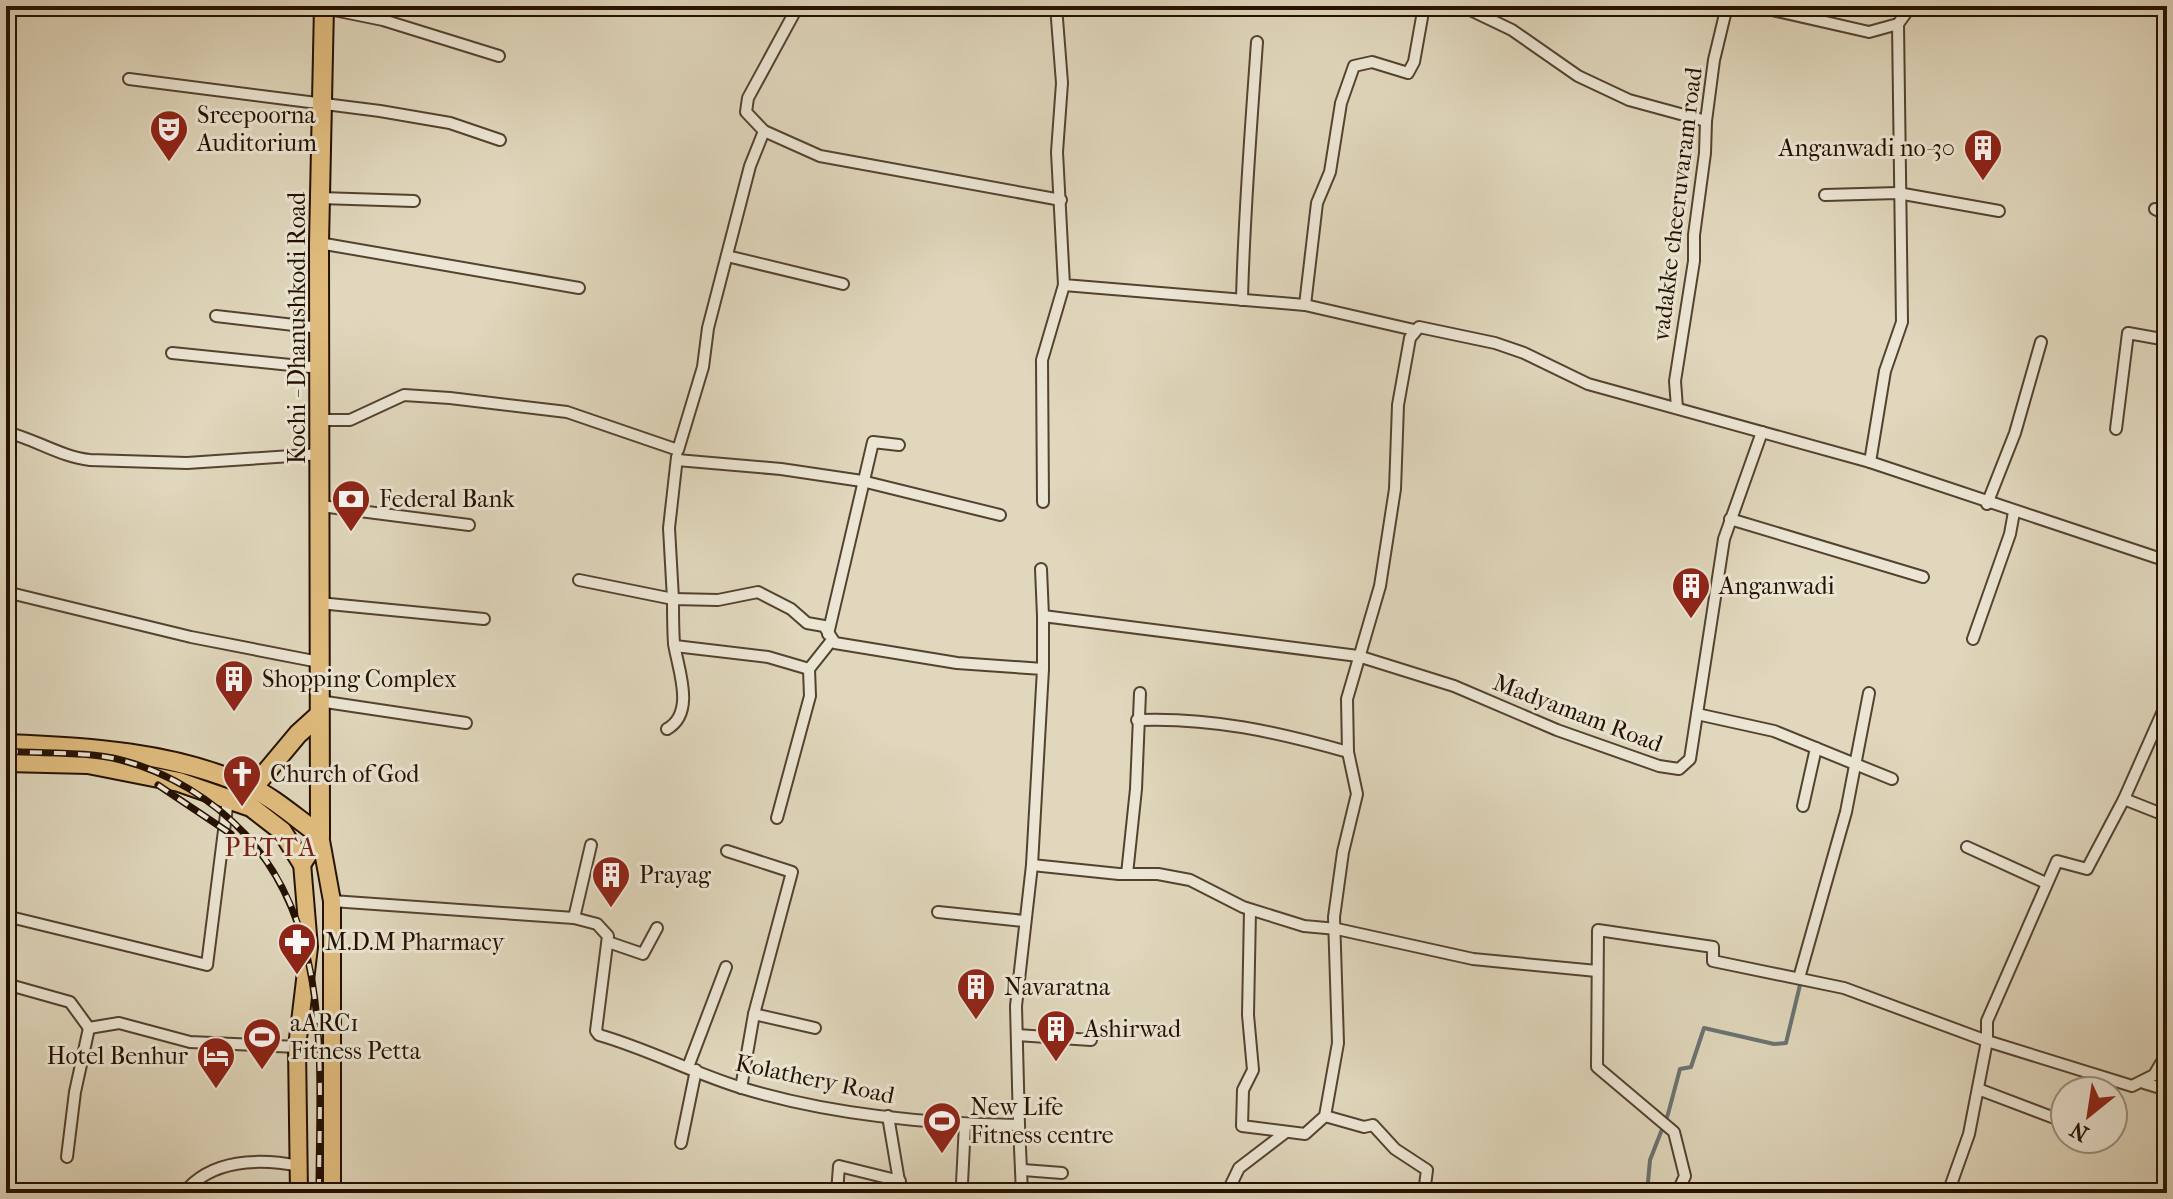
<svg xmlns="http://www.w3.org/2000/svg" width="2173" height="1199" viewBox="0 0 2173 1199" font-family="'IM FELL French Canon',serif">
  <rect width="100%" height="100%" fill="#e0d7bc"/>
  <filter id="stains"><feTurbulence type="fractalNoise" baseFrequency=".0025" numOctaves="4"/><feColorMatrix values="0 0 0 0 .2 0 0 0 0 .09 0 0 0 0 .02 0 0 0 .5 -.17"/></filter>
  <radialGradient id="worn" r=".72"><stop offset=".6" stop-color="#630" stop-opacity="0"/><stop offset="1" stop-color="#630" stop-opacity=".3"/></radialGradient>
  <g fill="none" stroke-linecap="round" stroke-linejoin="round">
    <!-- stream -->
    <polyline stroke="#6b7472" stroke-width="4" points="1647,1193 1650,1160 1668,1114 1680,1069 1691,1067 1704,1028 1774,1044 1786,1043 1800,985"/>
    <!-- street casing -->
    <g stroke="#544230" stroke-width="14">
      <g id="street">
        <polyline points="1056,6 1062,83 1057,152 1064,285 1305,305 1414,330"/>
        <polyline points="1462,6 1512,30 1578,76 1629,100 1706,121"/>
        <polyline points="1755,6 1869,32 1898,24 1911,6"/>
        <polyline points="324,8 383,20 499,56"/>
        <polyline points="129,79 380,111 450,123 500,140"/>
        <polyline points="764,131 746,112 748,98 798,6"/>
        <polyline points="1825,195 1898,193 1999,211"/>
        <polyline points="320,198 414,201"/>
        <polyline points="2155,209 2167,215"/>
        <polyline points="319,243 579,288"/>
        <polyline points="727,256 843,284"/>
        <polyline points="2163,280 2167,281"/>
        <path d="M1242 300C1244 213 1251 128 1257 42"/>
        <polyline points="1305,305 1317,203 1330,172 1341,103 1354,66 1372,62 1408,73 1414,62 1424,6"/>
        <polyline points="216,316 320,328"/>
        <polyline points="172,353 320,368"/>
        <polyline points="1677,408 1675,381 1694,261 1694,235 1705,153 1706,121 1714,60 1727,6"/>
        <polyline points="321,420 350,420 404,395 450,398 567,412 678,450 703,367 708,328 750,166 764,131 820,156 1061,200"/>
        <polyline points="2116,429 2128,333 2167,340"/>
        <path d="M6 432C35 439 61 457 90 460L187 463 321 454"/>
        <polyline points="677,460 781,469 862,481 1000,515"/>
        <polyline points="1870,462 1885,371 1902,322 1898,24"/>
        <polyline points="1043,502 1042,360 1064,285"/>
        <polyline points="1987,504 2015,433 2041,342"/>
        <polyline points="321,506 469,525"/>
        <polyline points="1730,519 1923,577"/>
        <polyline points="2161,559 2167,540"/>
        <polyline points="1041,569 1043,616"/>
        <polyline points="579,580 673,599 669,528 677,457"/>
        <polyline points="6,592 191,637 319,662"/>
        <polyline points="319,603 484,619"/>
        <polyline points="828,634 873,442 899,445"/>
        <polyline points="1973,639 2010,534 2014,512"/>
        <polyline points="675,646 768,657 809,669 832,640"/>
        <polyline points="1043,669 1043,616 1358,656 1454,686 1557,730 1659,766 1679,769 1690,759 1724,539 1762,432"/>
        <polyline points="319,701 466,723"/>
        <polyline points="1697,714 1774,731 1892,779"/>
        <path d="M1137 720C1211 717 1277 732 1348 752"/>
        <polyline points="2124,799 2167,816"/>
        <polyline points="1803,806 1816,748"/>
        <polyline points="777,818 810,696 809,669"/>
        <polyline points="1967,847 2046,883"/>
        <polyline points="727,851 792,872 754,1014 741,1088"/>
        <polyline points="1032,865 1119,874 1158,874 1190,880 1243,907 1304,926 1337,929 1473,959 1597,971"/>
        <polyline points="1127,874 1136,789 1140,693"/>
        <path d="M332 901 574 918 597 924 608 936 596 1031 599 1035C648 1049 693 1073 742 1088 831 1115 927 1124 1019 1125L1016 1006 1032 865 1043 669 957 663 835 643 824 626 807 623 791 609 758 592 718 600 673 599C673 614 673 629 674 644 678 669 696 713 667 729"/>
        <polyline points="1250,910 1248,1015 1253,1070 1243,1090 1242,1126 1305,1134 1325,1116 1338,1043 1334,917 1343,852 1357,794 1348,752 1347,699 1380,586 1395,489 1398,405 1410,338 1419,327 1495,343 1524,353 1588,384 1870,462 2167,561"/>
        <polyline points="938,912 1024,921"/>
        <polyline points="6,916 207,965 228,799"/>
        <polyline points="574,918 591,845"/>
        <polyline points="608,942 643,954 657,928"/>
        <polyline points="1799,978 1846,812 1869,693"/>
        <polyline points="6,984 70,1002 89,1028 119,1023 190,1042 297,1047"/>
        <polyline points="754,1014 815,1028"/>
        <polyline points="1017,1035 1091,1040"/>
        <polyline points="688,1067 726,967"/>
        <polyline points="2144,1083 2167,1090"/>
        <polyline points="1978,1089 2065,1122"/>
        <polyline points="888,1116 901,1193"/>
        <polyline points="1325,1116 1364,1127 1373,1125 1395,1149 1427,1170 1424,1193"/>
        <polyline points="1019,1125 1022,1193"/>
        <polyline points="681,1143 696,1070"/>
        <polyline points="67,1157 75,1092 89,1028"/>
        <polyline points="1023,1170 1062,1173"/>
        <polyline points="962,1183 965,1124"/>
        <path d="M184 1193C211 1159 259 1158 299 1166"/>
        <polyline points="837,1193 839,1166 900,1181"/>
        <polyline points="1227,1193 1239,1168 1286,1132"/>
        <polyline points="1677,1193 1685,1176 1674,1132 1597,1067 1598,930 1713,947 1713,961 1844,988 1987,1041 2132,1086 2154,1075 2167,1053"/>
        <polyline points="1948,1193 1969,1134 1987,1041 1987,1021 2057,861 2087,869 2124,799 2167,702"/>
      </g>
    </g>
    <!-- primary casing -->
    <g stroke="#251101" stroke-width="20">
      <g id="primary">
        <polyline points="320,835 332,901 332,1193"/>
        <polyline points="299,1193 297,1047 309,947 302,863"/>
      </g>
    </g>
    <!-- highway casing -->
    <g stroke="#251101" stroke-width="22">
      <g id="highway">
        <path d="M6 744C87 747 173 752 248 786 273 797 297 819 320 835"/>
        <polyline points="6,762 88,764 179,782 251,807 282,831 302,863 320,835 319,243 324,6"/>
        <polyline points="247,795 298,734 319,715"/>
      </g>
    </g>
    <!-- street -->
    <use href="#street" stroke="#ebe5d3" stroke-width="10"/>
    <!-- primary -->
    <use href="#primary" stroke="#e0bc7e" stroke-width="16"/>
    <!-- highway -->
    <use href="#highway" stroke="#e0bc7e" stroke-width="18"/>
    <!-- rail casing -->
    <g stroke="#251101" stroke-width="7">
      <g id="rail">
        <path d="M6 751C43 754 86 751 121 760 168 772 212 799 245 834 334 931 319 1070 319 1193"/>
        <polyline points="158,785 231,834"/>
      </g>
    </g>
    <!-- rail -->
    <use href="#rail" stroke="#ebe5d3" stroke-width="4" stroke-dasharray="12" stroke-linecap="butt"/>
  </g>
  <!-- icons -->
  <defs>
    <g id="theatre-pin" transform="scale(2)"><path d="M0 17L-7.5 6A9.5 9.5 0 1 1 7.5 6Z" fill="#8f2418" stroke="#ebe5d3"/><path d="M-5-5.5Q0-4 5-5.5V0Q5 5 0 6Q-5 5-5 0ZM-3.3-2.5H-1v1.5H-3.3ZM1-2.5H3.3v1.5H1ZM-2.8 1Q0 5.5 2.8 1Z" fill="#fff"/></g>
    <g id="building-pin" transform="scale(2)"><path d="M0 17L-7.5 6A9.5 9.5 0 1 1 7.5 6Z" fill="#8f2418" stroke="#ebe5d3"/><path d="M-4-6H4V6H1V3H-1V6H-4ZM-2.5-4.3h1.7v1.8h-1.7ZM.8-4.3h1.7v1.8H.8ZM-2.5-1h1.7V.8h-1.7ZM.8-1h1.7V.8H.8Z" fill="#fff"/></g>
    <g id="bank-pin" transform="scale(2)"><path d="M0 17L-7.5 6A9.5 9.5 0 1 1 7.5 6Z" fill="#8f2418" stroke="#ebe5d3"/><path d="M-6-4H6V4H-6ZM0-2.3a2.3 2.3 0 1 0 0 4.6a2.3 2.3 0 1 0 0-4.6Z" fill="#fff"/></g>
    <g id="church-pin" transform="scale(2)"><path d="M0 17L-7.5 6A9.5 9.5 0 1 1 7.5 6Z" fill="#8f2418" stroke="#ebe5d3"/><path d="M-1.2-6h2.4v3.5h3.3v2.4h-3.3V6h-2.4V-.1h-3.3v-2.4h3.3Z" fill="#fff"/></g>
    <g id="pharmacy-pin" transform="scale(2)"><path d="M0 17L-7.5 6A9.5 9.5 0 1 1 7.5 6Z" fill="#8f2418" stroke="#ebe5d3"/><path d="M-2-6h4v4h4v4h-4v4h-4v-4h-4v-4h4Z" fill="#fff"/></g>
    <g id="stadium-pin" transform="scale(2)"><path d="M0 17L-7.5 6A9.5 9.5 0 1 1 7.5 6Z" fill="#8f2418" stroke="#ebe5d3"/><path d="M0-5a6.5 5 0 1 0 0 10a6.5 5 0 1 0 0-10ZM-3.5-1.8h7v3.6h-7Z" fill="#fff"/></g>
    <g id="hotel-pin" transform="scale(2)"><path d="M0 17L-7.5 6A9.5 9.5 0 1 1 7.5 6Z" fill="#8f2418" stroke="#ebe5d3"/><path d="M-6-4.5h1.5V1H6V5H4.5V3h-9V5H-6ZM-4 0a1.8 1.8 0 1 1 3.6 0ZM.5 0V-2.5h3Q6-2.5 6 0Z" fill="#fff"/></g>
  </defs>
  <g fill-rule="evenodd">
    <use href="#theatre-pin" x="169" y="129"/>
    <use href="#building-pin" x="1983" y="148"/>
    <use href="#bank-pin" x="351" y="499"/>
    <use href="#building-pin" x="1691" y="586"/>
    <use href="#building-pin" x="234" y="679"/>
    <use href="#church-pin" x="242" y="774"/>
    <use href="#building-pin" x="611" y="875"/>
    <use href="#pharmacy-pin" x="297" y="942"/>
    <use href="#building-pin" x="976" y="987"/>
    <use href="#building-pin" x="1056" y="1029"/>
    <use href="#stadium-pin" x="262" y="1037"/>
    <use href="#hotel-pin" x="216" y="1056"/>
    <use href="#stadium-pin" x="942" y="1121"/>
  </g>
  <g text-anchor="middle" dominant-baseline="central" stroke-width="6" stroke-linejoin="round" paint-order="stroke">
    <!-- poi labels -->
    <g font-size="24" fill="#251101" stroke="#ebe5d3" text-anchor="start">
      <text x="197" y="115">Sreepoorna<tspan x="197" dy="28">Auditorium</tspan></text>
      <text x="1955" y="148" text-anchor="end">Anganwadi no-30</text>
      <text x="379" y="499">Federal Bank</text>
      <text x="1719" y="586">Anganwadi</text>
      <text x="262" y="679">Shopping Complex</text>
      <text x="270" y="774">Church of God</text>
      <text x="639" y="875">Prayag</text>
      <text x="325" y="942">M.D.M Pharmacy</text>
      <text x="1004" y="987">Navaratna</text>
      <text x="290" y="1023">aARC1<tspan x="290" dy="28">Fitness Petta</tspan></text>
      <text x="1084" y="1029">Ashirwad</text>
      <text x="188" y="1056" text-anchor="end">Hotel Benhur</text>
      <text x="970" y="1107">New Life<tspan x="970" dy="28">Fitness centre</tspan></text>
    </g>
    <!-- street labels -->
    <g font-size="24" fill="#251101" stroke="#ebe5d3">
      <text transform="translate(1677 204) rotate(-83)">vadakke cheeruvaram road</text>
      <text transform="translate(297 328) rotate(-90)">Kochi - Dhanushkodi Road</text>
      <text transform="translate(1578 713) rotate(21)">Madyamam Road</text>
      <text transform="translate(815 1079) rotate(12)">Kolathery Road</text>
    </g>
    <!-- neighbourhood labels -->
    <g font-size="26" letter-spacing="2" fill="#7a1f14" stroke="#ebe5d3">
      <text x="271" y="847">PETTA</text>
    </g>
  </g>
  <!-- margin -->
  <rect width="2173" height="1199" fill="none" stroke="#e0d7bc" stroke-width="32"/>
  <rect x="8" y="8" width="2157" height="1183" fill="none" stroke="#251101" stroke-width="4"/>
  <rect x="16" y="16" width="2141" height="1167" fill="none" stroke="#251101" stroke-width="2"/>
  <!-- north arrow -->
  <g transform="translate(2089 1115) rotate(210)"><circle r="38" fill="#ebe5d3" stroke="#9c907f" stroke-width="2"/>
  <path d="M0-6L14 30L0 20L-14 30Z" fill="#8f2418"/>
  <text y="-12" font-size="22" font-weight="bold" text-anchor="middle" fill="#251101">N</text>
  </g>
  <rect width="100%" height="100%" filter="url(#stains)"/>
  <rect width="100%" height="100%" fill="url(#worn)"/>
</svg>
